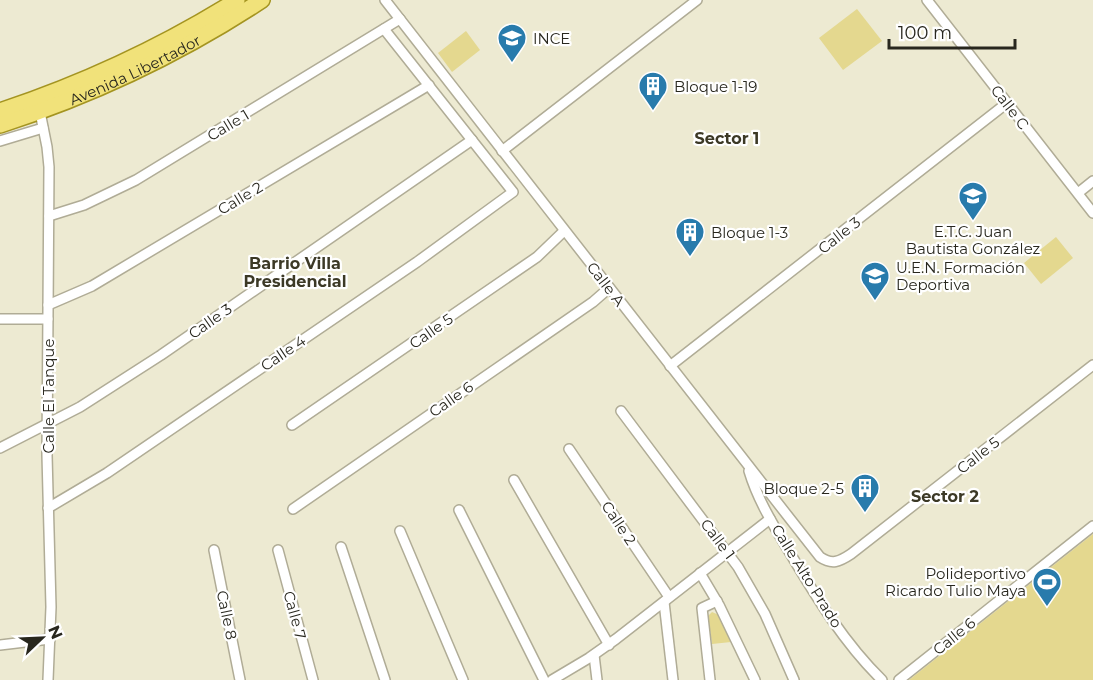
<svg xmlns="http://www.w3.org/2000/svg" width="1093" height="680" viewBox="0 0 1093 680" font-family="Montserrat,sans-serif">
  <rect width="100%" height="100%" fill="#edead2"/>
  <!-- green -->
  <g fill="#e4d88f">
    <polygon points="857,9 882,41 843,70 819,38"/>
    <polygon points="466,31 480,50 452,72 438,53"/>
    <polygon points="1056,237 1073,258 1041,284 1024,263"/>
    <polygon points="1093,534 1093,680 909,680"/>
    <polygon points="712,612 719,615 731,642 712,644 708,616"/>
  </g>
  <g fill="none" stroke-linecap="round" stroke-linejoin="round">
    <!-- street casing -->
    <g stroke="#b0ac96" stroke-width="12">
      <g id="street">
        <path d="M385 0 787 515 820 557C832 565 839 562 851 554L1093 365"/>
        <polyline points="927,0 1093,213"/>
        <polyline points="40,112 47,147 49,167 47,455 51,607 48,680"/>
        <polyline points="0,141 43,128"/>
        <polyline points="502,151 697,0"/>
        <polyline points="1078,193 1093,181"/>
        <polyline points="49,216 84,205 136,180 400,19"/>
        <polyline points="48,305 92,286 429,85"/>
        <polyline points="0,319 48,319"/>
        <polyline points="670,366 1007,103"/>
        <polyline points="621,411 738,567 765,614 794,680"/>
        <polyline points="292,425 537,257 564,231"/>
        <polyline points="0,448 80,407 161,355 472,140"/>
        <polyline points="569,449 669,597"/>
        <path d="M749 471C758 501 774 526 790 553 816 597 845 644 882 680"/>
        <polyline points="514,480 609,645"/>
        <polyline points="48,508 107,473 417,262 513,192 384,29"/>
        <polyline points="293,509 593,302 609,288"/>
        <polyline points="459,510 544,680"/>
        <polyline points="400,531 463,680"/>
        <polyline points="341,547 385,680"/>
        <polyline points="214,550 240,680"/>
        <polyline points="278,550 313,680"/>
        <polyline points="700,573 719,605 755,680"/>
        <polyline points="664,602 673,680"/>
        <polyline points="0,645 50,639"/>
        <polyline points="594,655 597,680"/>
        <polyline points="552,680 589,658 616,639 770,519"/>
        <polyline points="710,680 702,608 717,601"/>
        <polyline points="899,680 1093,526"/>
      </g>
    </g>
    <!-- primary casing -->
    <g stroke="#a49421" stroke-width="18">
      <g id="primary">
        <path d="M0 111C84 83 162 47 237 0"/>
        <path id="s1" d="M0 125C93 95 180 54 262 0"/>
      </g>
    </g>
    <!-- street -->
    <use href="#street" stroke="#fff" stroke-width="9"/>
    <!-- primary -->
    <use href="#primary" stroke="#f1e27a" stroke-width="15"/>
  </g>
  <!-- icons -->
  <defs>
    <g id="university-pin" transform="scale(1.5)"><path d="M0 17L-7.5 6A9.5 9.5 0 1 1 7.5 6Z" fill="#287bac" stroke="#fff"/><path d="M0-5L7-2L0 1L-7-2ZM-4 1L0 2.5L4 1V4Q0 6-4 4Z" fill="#fff"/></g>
    <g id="building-pin" transform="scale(1.5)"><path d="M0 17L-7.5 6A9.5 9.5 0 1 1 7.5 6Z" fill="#287bac" stroke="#fff"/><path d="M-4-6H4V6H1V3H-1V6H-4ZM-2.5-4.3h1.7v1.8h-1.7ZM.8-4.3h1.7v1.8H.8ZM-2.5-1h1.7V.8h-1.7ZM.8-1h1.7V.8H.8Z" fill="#fff"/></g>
    <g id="school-pin" transform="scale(1.5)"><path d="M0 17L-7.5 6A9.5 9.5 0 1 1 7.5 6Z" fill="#287bac" stroke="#fff"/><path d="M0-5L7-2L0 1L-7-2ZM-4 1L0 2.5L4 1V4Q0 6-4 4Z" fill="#fff"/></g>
    <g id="stadium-pin" transform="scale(1.5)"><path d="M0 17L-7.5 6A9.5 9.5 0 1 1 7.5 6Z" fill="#287bac" stroke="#fff"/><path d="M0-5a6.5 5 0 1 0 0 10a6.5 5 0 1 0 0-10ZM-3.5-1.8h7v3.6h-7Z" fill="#fff"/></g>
  </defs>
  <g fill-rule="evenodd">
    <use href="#university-pin" x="512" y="38"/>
    <use href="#building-pin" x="653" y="86"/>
    <use href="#school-pin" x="973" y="196"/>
    <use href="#building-pin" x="690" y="232"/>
    <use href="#school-pin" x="875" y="276"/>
    <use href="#building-pin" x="865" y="488"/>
    <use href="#stadium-pin" x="1047" y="582"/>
  </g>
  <g text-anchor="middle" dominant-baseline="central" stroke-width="4.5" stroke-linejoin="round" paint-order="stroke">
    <!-- poi labels -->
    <g font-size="15" fill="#28271e" stroke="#fff" text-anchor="start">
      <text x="533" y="38">INCE</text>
      <text x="674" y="86">Bloque 1-19</text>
      <text x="973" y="231" text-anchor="middle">E.T.C. Juan<tspan x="973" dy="17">Bautista González</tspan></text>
      <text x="711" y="232">Bloque 1-3</text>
      <text x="896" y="267">U.E.N. Formación<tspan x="896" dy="17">Deportiva</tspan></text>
      <text x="844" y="488" text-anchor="end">Bloque 2-5</text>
      <text x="1026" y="573" text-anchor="end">Polideportivo<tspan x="1026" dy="17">Ricardo Tulio Maya</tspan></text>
    </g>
    <!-- street labels -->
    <g font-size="15" fill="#28271e" stroke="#fff">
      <text stroke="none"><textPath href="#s1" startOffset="146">Avenida Libertador</textPath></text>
      <text transform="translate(1010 107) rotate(52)">Calle C</text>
      <text transform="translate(228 125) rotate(-31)">Calle 1</text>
      <text transform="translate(240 198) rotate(-31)">Calle 2</text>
      <text transform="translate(839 235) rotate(-38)">Calle 3</text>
      <text transform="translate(606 284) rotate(52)">Calle A</text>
      <text transform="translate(210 321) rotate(-35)">Calle 3</text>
      <text transform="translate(431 331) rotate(-35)">Calle 5</text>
      <text transform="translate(283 353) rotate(-34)">Calle 4</text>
      <text transform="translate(48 396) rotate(-90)">Calle El Tanque</text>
      <text transform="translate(451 399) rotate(-35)">Calle 6</text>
      <text transform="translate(978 455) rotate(-38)">Calle 5</text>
      <text transform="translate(619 523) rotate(56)">Calle 2</text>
      <text transform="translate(718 539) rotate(53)">Calle 1</text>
      <text transform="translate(807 576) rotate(58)">Calle Alto Prado</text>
      <text transform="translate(227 615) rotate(78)">Calle 8</text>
      <text transform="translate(295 615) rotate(75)">Calle 7</text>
      <text transform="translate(954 636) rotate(-39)">Calle 6</text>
    </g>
    <!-- neighbourhood labels -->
    <g font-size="16" font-weight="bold" fill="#3c3926" stroke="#fff">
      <text x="727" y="138">Sector 1</text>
      <text x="295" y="263">Barrio Villa<tspan x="295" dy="18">Presidencial</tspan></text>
      <text x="945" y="496">Sector 2</text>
    </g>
  </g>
  <!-- north arrow -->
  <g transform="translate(42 638) rotate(67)" stroke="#ffffff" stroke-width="4.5" paint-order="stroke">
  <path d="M0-4.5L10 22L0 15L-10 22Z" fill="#28271e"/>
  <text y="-9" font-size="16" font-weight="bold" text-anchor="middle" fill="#28271e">N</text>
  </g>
  <!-- scale -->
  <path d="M889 39v9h126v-9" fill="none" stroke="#28271e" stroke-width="3"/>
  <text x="898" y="39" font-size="18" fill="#28271e" stroke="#ffffff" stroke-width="4.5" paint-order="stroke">100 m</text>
</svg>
